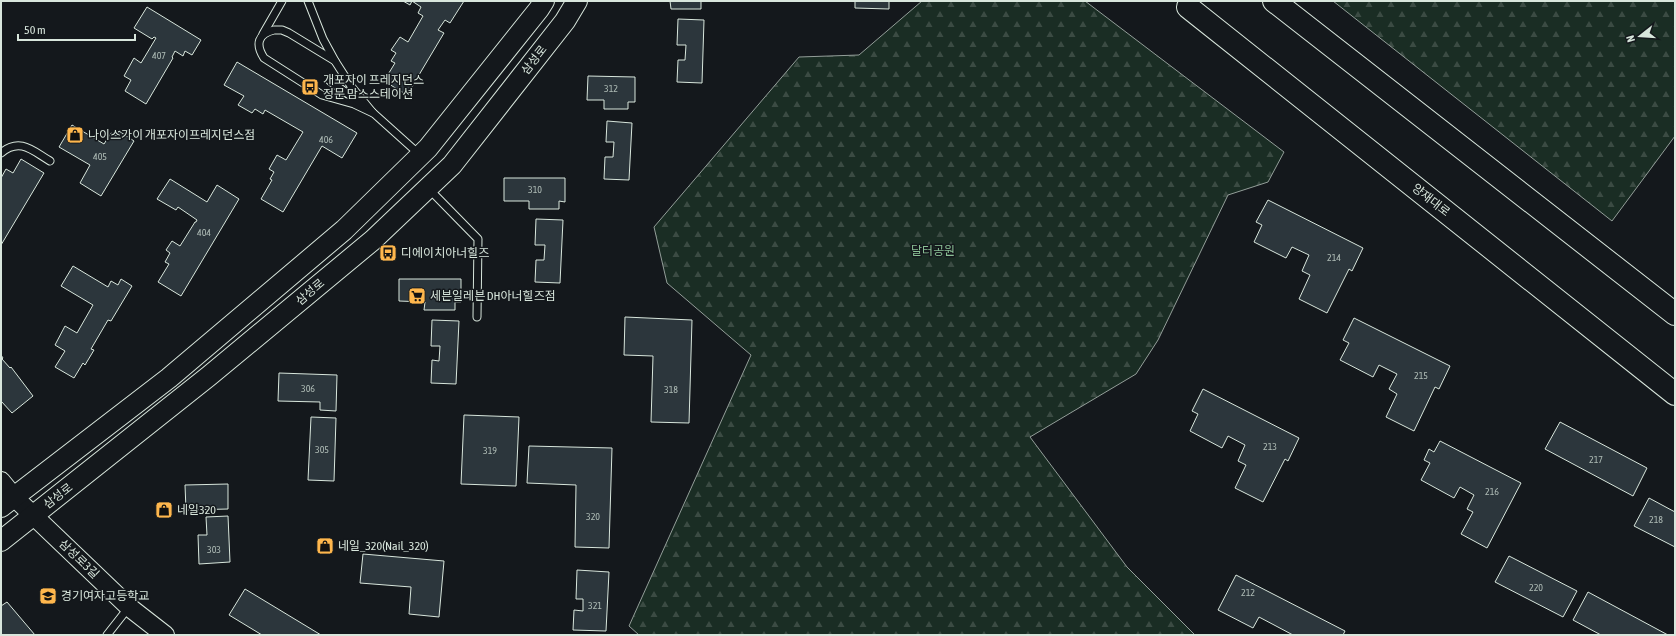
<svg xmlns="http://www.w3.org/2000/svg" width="1676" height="636" viewBox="0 0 1676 636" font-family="'Asap Condensed','Noto Sans KR',sans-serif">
  <defs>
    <pattern id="forest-firs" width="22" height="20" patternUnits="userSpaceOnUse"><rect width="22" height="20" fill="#1a2d24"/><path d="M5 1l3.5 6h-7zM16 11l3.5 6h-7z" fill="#3b4b43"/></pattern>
  </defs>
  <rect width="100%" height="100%" fill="#14181c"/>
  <!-- forest -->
  <g fill="url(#forest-firs)" stroke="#939e99">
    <polygon points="922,1 1085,1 1284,152 1268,182 1228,195 1158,340 1136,374 1030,437 1127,567 1195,635 639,635 629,626 751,355 667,283 654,227 799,57 859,55"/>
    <polygon points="1333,1 1675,1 1675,136 1612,221"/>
  </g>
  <!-- building -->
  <g fill="#2c363c" stroke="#d8e6dc">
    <polygon points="403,1 464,1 450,23 445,20 438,30 444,33 407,95 384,81 395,63 391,61 396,53 391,50 400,37 408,42 423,16 418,13 421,7 412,1 410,5"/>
    <polygon points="670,1 707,1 701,1 701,9 671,9"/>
    <polygon points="855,1 889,1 889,9 855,8"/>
    <polygon points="147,7 201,40 192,55 185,51 183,56 175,51 172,57 173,58 146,104 125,91 131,80 124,76 134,58 141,63 156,38 154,37 152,39 134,28"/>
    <polygon points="678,19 704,20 702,83 677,82 678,60 685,60 686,45 677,45"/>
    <polygon points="237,62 357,133 342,158 322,146 283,212 261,199 272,180 270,179 274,172 269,169 277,155 286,160 303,132 265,110 263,114 255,109 252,113 238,105 244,96 224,85"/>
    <polygon points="588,76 635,77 635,102 628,102 628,109 604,109 604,100 587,100"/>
    <polygon points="607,121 632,123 629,180 604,179 605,157 613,157 614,142 606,142"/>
    <polygon points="72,125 104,144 111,133 116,136 119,131 134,141 101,196 80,183 90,165 59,147"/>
    <polygon points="21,159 44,173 1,245 1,178 6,169 13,173"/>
    <polygon points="504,178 565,178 565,202 559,201 559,209 529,209 529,201 504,201"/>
    <polygon points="170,179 207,202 217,185 239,199 181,296 158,282 169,264 165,262 170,253 166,250 172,241 180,246 195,222 196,222 197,220 178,207 176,210 157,199"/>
    <polygon points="1268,200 1363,248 1352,271 1349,269 1327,313 1299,299 1310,275 1302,271 1309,255 1292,247 1286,258 1254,242 1262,225 1256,222"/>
    <polygon points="536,219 563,220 560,283 535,282 536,260 544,260 545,245 535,245"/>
    <polygon points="73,266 108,287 111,281 118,285 121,279 132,286 111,321 108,320 91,349 94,350 85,365 83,363 74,378 55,367 65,351 55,345 65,326 77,333 93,305 61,286"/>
    <polygon points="399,279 461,279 461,302 455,302 455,310 424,310 425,302 399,301"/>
    <polygon points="625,317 692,320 689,423 651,422 653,356 624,355"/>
    <polygon points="1354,318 1450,366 1439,389 1435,387 1414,431 1386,417 1397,394 1389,389 1397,374 1379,365 1373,377 1340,360 1349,343 1343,340"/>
    <polygon points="432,320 459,321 456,384 431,383 432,360 439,361 440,346 431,346"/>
    <polygon points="1,355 3,358 2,359 10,368 11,367 33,396 12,413 1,401"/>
    <polygon points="279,373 337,375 336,411 320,410 320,402 278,401"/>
    <polygon points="1203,389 1299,438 1288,461 1285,459 1263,502 1235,488 1246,465 1238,461 1245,445 1228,436 1222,448 1190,431 1198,414 1192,411"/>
    <polygon points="464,415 519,417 516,486 461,484"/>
    <polygon points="311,417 336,418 334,481 308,480"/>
    <polygon points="1560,422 1647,468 1633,496 1545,449"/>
    <polygon points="1440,441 1521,483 1487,548 1461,534 1473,512 1467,509 1474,495 1460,487 1454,498 1421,480 1430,463 1424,460 1429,449 1434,452"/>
    <polygon points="529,446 612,448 609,548 575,547 576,485 527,483"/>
    <polygon points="228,484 228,509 186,510 185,485"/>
    <polygon points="1649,498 1675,512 1675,547 1634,526"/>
    <polygon points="228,516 230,562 199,564 198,535 207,535 206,517"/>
    <polygon points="363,554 444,561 439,617 409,614 411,587 360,583"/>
    <polygon points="1509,556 1577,591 1563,617 1495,582"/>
    <polygon points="577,570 609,572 606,631 573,630 574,610 583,611 583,599 576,599"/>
    <polygon points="1236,575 1345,631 1343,635 1293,635 1259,617 1253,628 1218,610"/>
    <polygon points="245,589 321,635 262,635 229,615"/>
    <polygon points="1588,592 1668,635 1601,635 1573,620"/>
    <polygon points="7,602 35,635 1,635 1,606"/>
  </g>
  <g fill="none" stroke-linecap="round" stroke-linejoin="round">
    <!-- service casing -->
    <g stroke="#d8e6dc" stroke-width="9">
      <g id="service">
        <polyline points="308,1 323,39 335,61"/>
        <path d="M274 30H282L289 33 335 61 351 86 373 113 354 104 322 95 264 58C255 44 258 34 274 30Z"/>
        <polyline points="263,34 282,1"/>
        <polyline points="330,81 362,104"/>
        <polyline points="370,110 419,154"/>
        <path d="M1 153C20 137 33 151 50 161"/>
        <polyline points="428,188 478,239 477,317"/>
        <polyline points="107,635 129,607"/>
      </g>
    </g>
    <!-- tertiary casing -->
    <g stroke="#d8e6dc" stroke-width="20">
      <polyline id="tertiary" points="1,481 14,497 129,607 165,635"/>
    </g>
    <!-- secondary casing -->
    <g stroke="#d8e6dc" stroke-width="22">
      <g id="secondary">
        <polyline points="1,507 169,378 344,230 428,148 539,9 544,1"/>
        <polyline points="1,541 209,376 373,240 452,165 565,21 577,1"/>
      </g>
    </g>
    <!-- primary casing -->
    <g stroke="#d8e6dc" stroke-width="24">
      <g id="primary">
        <polyline points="1274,1 1675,314"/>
        <polyline points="1188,7 1675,394"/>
      </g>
    </g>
    <!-- service -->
    <use href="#service" stroke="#14181c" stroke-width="7"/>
    <!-- tertiary -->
    <use href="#tertiary" stroke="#14181c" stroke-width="18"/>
    <!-- secondary -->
    <use href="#secondary" stroke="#14181c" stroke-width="20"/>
    <!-- primary -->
    <use href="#primary" stroke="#14181c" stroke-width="22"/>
  </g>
  <!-- icons -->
  <defs>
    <g id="bus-square" transform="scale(0.9)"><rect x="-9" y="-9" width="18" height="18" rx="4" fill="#ffb74d" stroke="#14181c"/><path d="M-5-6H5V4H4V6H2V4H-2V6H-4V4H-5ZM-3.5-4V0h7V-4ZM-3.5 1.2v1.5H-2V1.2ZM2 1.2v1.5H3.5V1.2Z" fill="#111"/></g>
    <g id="shop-square" transform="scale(0.9)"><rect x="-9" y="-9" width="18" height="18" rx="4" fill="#ffb74d" stroke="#14181c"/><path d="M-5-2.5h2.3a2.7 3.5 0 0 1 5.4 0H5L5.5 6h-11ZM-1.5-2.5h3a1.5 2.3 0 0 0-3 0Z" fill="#111"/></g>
    <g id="supermarket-square" transform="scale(0.9)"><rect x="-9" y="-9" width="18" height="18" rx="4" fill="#ffb74d" stroke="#14181c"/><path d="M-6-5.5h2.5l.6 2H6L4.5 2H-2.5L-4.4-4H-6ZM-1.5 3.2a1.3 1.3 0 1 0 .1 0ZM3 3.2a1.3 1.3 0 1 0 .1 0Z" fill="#111"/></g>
    <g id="school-square" transform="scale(0.9)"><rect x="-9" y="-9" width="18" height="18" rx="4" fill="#ffb74d" stroke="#14181c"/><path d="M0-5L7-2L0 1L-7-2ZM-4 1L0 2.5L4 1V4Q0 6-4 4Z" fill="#111"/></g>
  </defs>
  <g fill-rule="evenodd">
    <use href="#bus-square" x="310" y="87"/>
    <use href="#shop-square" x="75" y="135"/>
    <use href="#bus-square" x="388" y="253"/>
    <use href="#supermarket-square" x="417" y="296"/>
    <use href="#shop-square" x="164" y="510"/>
    <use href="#shop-square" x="325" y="546"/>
    <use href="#school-square" x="48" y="596"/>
  </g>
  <g text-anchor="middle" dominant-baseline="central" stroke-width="3" stroke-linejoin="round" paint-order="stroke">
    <!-- number labels -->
    <g font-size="10" fill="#adbab4">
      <text x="159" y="55">407</text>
      <text x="611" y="88">312</text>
      <text x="326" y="139">406</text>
      <text x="100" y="156">405</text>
      <text x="535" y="189">310</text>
      <text x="204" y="232">404</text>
      <text x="1334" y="257">214</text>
      <text x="1421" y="375">215</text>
      <text x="308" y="388">306</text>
      <text x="671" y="389">318</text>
      <text x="1270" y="446">213</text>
      <text x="322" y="449">305</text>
      <text x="490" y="450">319</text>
      <text x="1596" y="459">217</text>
      <text x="1492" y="491">216</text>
      <text x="593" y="516">320</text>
      <text x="1656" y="519">218</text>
      <text x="214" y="549">303</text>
      <text x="1536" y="587">220</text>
      <text x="1248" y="592">212</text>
      <text x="595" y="605">321</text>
    </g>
    <!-- street labels -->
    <g font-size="12" fill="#d8e6dc" stroke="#14181c">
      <text transform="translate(534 60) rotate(-52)">삼성로</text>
      <text transform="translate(1431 200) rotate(38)">양재대로</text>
      <text transform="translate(310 292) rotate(-40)">삼성로</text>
      <text transform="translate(58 496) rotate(-38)">삼성로</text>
      <text transform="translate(79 559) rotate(44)">삼성로3길</text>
    </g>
    <!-- poi labels -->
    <g font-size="12" fill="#d8e6dc" stroke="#14181c" text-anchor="start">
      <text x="323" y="80">개포자이 프레지던스<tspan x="323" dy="14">정문 맘스스테이션</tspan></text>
      <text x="88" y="135">나이스가이 개포자이프레지던스점</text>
      <text x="401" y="253">디에이치아너힐즈</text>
      <text x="430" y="296">세븐일레븐 DH아너힐즈점</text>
      <text x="177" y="510">네일320</text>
      <text x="338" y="546">네일_320(Nail_320)</text>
      <text x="61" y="596">경기여자고등학교</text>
    </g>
    <!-- park labels -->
    <g font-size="12" fill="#8ac095" stroke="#14181c">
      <text x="933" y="251">달터공원</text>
    </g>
  </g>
  <!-- border -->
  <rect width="1676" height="636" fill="none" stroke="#d8e6dc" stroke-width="4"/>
  <!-- north arrow -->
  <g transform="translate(1640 36) rotate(253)" stroke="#14181c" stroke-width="3" paint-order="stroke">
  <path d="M0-3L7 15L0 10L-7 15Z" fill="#d8e6dc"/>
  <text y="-6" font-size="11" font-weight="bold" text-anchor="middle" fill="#d8e6dc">N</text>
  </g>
  <!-- scale -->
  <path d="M18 34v6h117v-6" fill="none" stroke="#d8e6dc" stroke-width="2"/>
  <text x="24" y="34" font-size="12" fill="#d8e6dc" stroke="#14181c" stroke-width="3" paint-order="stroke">50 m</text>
</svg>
